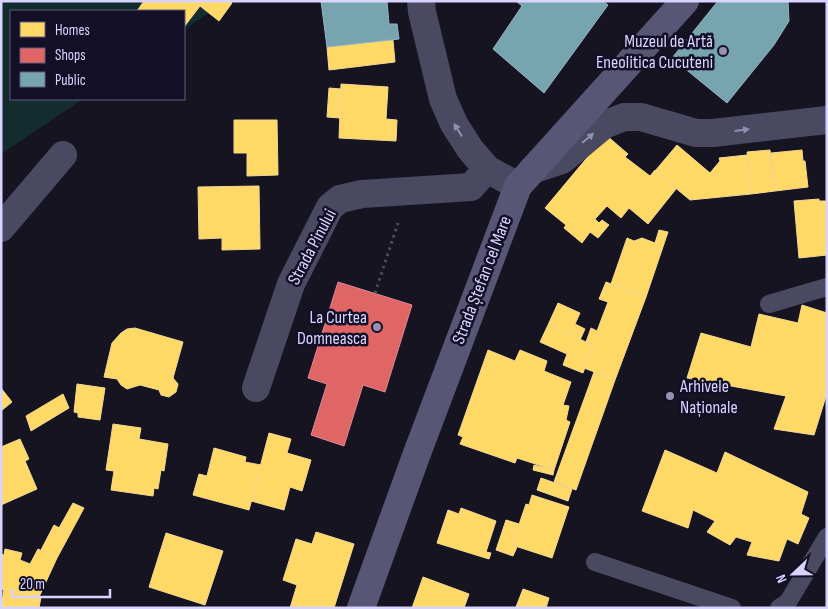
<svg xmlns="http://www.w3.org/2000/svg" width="828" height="609" viewBox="0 0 828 609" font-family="'Sofia Sans Condensed',sans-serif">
  <rect width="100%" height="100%" fill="#161421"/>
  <!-- green -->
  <polygon fill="#132c2d" points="1,1 226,1 184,30 184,11 11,11 11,99 83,99 1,154"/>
  <!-- homes -->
  <g fill="#ffd966" stroke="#f4d894">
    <polygon points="144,1 229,1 232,3 219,21 200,6 184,27 184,11 137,11"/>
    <polygon points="393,40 395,62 329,70 327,47"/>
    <polygon points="341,84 388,87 386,119 397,120 396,141 339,138"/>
    <polygon points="329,88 341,89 340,118 327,117"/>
    <polygon points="234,120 277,120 278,175 247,176 247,153 234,153"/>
    <polygon points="606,135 628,154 625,157 650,176 655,170 676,189 648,224 629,208 621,218 607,206 595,219 599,223 602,220 609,225 598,238 590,232 582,243 564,228 566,225 545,208"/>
    <polygon points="677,145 710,173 720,161 719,158 747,155 751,194 690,200 655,171"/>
    <polygon points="770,150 775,191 751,194 747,152"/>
    <polygon points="802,150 803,161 805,161 808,187 775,191 771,153"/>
    <polygon points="259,186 260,249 222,250 222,238 199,239 198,187"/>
    <polygon points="819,199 819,201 827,201 827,255 799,258 794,201"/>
    <polygon points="659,230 668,232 646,297 611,284 627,238 634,241 642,238 655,243"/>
    <polygon points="606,282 646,297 615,380 584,368 593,345 586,342 591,328 597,331 608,302 599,299"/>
    <polygon points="558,303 580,313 575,324 585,329 580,340 548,325"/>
    <polygon points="802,305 827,313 827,393 814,435 774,429 786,396 687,378 701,333 751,347 759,314 798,323"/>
    <polygon points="548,325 593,345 583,373 563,365 567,354 540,342"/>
    <polygon points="135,328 183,342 173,378 178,384 176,392 169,397 161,395 159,390 140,385 127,389 121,385 117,379 104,377 112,343 121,333 127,329"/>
    <polygon points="488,350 515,361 520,350 547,361 544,371 571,382 563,405 569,406 566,420 570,422 554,470 517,458 515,463 460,444 463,437 458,435"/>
    <polygon points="594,372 615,380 576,490 554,482"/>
    <polygon points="77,384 105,388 100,420 78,417 78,413 74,412"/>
    <polygon points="1,388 12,402 1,411"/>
    <polygon points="63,394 69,408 31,431 26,416"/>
    <polygon points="113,424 141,428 139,439 168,444 164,471 161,470 158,489 154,488 153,496 111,490 114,471 106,470"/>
    <polygon points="269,433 291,439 287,453 311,460 302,491 290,487 284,510 251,501"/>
    <polygon points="20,439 29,459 25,461 37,489 1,505 1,447"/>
    <polygon points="214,448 246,457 245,462 261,465 249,510 193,495 199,474 207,476"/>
    <polygon points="665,450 717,473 725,452 808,492 801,514 809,518 798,544 787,539 779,561 747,555 752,542 736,537 730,545 707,532 715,521 693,510 688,528 642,511"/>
    <polygon points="534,465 554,470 553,475 533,470"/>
    <polygon points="541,478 572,489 568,501 537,490"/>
    <polygon points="532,495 569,507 552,558 512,545 526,504 529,505"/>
    <polygon points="73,503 84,508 70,534 59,528"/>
    <polygon points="461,508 496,521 486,552 491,553 489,559 437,543 448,510 459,514"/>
    <polygon points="506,520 519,524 512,545 517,547 513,556 496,550"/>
    <polygon points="54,525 70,534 57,558 41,550"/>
    <polygon points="316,532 354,544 334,608 290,608 297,585 283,580 296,539 312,544"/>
    <polygon points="166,533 223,551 205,605 149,587"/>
    <polygon points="5,549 22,553 20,560 30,564 38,549 57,558 39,597 1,589 1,554 4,555"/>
    <polygon points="423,577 469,594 464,608 412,608"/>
    <polygon points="4,589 34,595 31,608 1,608"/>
    <polygon points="523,589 549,598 546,608 516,607"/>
    <polygon points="34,595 41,597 39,608 31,608"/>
  </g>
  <!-- shops -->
  <polygon fill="#e06666" stroke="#de8794" points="338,282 412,305 385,392 363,385 344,446 311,435 327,384 308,378"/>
  <!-- public -->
  <g fill="#76a5af" stroke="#94b3c7">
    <polygon points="321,1 387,1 389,24 397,24 399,39 327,47"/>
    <polygon points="516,1 603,1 608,5 544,93 493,49 522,6"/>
    <polygon points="718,1 788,1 789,21 774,45 727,103 672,58"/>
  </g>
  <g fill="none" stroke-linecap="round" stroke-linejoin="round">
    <!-- path -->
    <polyline stroke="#44505f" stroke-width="3" stroke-dasharray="2.5 4" stroke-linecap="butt" points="375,293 398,223"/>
    <!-- lane -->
    <g stroke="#4a4962" stroke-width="18">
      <polyline points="769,304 827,287"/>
      <polyline points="595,562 732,608"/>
      <polyline points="779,608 788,602 827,537"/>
    </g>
    <!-- street -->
    <g stroke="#4a4962" stroke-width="28">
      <polyline points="421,1 422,12 443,99 454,124 470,149 487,169 518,186"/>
      <polyline points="532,170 562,160 604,125 624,117 641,117 696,133 713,133 827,120"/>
      <polyline points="1,228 63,155"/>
      <polyline points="256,388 291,284 330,207 340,199 362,194 471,187 487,169"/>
    </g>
    <!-- secondary -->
    <polyline stroke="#575674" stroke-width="28" points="361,608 416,456 518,186 685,1"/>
  </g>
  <!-- one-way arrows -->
  <defs><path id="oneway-solid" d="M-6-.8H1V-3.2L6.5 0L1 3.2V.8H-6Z" transform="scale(1.25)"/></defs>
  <g fill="#928eb0">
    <use href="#oneway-solid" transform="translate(458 130) rotate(-122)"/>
    <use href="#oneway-solid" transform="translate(742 130) rotate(-7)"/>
    <use href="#oneway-solid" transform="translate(588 138) rotate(-40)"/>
  </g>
  <!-- markers -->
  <g fill="#9591b1" stroke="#130f26" stroke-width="2">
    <circle cx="723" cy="51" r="5"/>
    <circle cx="377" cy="327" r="5"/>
    <circle cx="670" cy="396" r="5"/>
  </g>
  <g text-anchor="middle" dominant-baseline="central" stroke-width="5" stroke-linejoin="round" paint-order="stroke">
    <!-- poi labels -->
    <g font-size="18" fill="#d9d4ff" stroke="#130f26" text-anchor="end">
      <text x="713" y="41">Muzeul de Artă<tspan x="713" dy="21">Eneolitica Cucuteni</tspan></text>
      <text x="367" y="317">La Curtea<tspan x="367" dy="21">Domneasca</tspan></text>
      <text x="680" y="386" text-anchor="start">Arhivele<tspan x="680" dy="21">Naționale</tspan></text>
    </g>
    <!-- street labels -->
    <g font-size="18" fill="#d9d4ff" stroke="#130f26">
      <text transform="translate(312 247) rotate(-62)">Strada Pinului</text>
      <text transform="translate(482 280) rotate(-69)">Strada Ștefan cel Mare</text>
    </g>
  </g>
  <!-- border -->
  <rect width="828" height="609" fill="none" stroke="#d9d4ff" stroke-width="5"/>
  <!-- legend -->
  <rect x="10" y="10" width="175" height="90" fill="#130f26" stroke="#625e7d"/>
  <rect x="20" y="22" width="25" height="15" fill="#ffd966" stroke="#625e7d"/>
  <text x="55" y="35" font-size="15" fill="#d9d4ff">Homes</text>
  <rect x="20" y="48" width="25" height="15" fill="#e06666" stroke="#625e7d"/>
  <text x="55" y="60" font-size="15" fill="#d9d4ff">Shops</text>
  <rect x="20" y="72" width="25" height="15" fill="#76a5af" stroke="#625e7d"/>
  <text x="55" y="85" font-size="15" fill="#d9d4ff">Public</text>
  <!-- north arrow -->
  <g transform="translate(793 574) rotate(248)" stroke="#130f26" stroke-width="4" paint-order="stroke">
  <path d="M0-4L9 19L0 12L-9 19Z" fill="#d9d4ff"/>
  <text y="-8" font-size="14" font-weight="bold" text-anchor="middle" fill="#d9d4ff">N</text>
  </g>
  <!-- scale -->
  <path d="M12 589v8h98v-8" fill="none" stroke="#d9d4ff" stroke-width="2.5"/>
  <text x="20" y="589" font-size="15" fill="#d9d4ff" stroke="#130f26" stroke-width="4" paint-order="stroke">20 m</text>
</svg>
